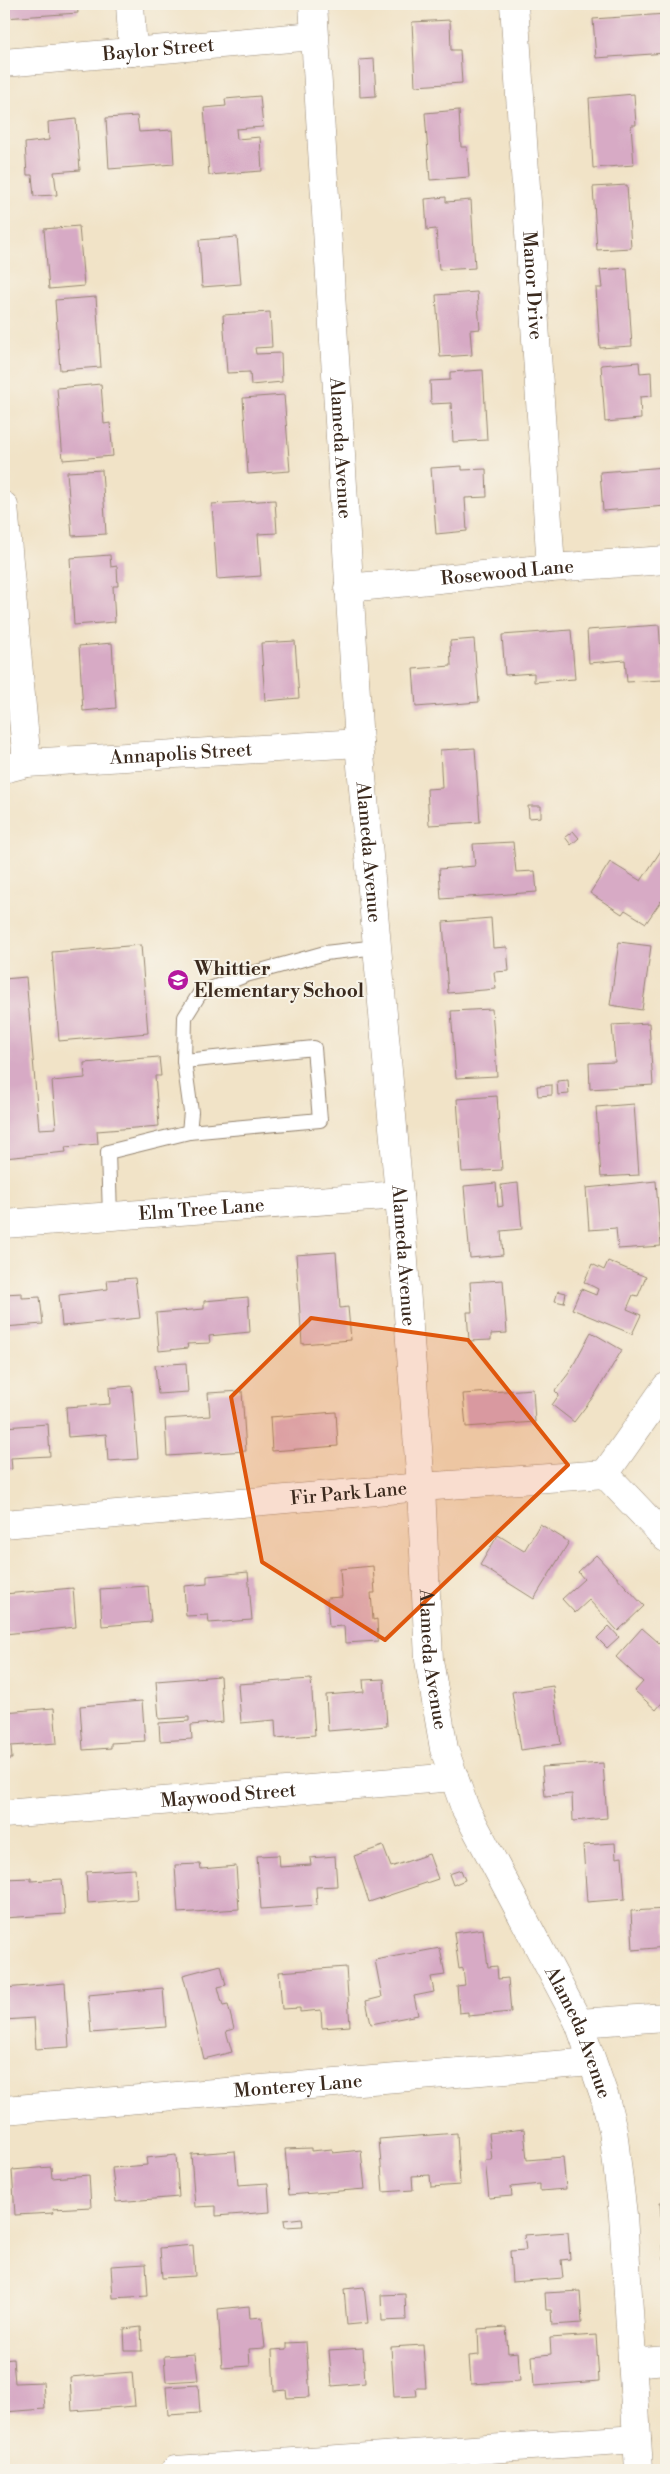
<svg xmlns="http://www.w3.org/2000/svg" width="670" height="2474" viewBox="0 0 670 2474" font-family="'Libre Bodoni',serif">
  <rect width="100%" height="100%" fill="#f7f3e8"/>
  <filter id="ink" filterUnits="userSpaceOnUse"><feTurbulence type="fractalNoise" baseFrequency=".02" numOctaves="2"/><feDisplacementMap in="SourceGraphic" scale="10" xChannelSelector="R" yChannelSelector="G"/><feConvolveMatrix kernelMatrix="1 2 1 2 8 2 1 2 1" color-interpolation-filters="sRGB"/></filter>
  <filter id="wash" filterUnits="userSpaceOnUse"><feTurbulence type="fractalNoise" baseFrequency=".0096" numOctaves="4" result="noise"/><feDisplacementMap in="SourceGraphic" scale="20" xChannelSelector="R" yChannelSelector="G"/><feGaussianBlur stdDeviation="1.12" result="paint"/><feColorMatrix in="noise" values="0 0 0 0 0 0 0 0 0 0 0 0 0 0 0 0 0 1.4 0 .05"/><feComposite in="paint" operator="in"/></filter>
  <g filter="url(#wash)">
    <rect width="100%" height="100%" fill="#f1e3c7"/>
    <g id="blocks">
      <!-- building -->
      <g fill="#d7aac5">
        <polygon points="4,4 77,4 78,13 4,18"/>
        <polygon points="666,14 666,53 596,58 593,19"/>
        <polygon points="450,20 451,50 460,50 462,83 415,86 412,22"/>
        <polygon points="374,59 376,96 360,97 359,60"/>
        <polygon points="634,94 636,125 631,125 634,165 593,168 589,98"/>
        <polygon points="260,96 263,127 236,129 237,139 260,137 262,171 209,175 204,108 226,106 225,99"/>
        <polygon points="459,110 461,147 467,147 469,177 430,180 425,113"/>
        <polygon points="137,116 139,132 172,130 174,164 109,169 106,118"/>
        <polygon points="76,119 80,170 54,172 57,195 34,196 32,175 27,175 25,143 49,140 48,122"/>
        <polygon points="627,185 631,248 597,250 593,187"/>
        <polygon points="446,197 446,202 471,200 475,268 439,270 436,229 427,230 425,199"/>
        <polygon points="79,226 84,286 49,289 44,229"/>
        <polygon points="237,237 241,284 202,287 199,240"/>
        <polygon points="627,268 632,346 600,348 596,288 602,288 600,270"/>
        <polygon points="477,292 480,329 470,330 472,355 440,357 436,295"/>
        <polygon points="96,297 101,367 60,370 55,300"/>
        <polygon points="270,312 272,347 255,348 256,354 281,353 282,382 251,385 250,372 227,373 223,315"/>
        <polygon points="639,362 640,373 651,372 652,396 640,397 641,419 605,422 601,365"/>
        <polygon points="483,370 487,440 453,442 451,403 431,404 430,381 450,380 450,372"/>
        <polygon points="101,384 104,424 110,423 113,456 63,460 57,388"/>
        <polygon points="284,395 290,471 248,474 243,398"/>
        <polygon points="462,466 462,470 486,469 487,497 465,498 467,531 436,534 431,468"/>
        <polygon points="666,467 666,506 603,511 600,472"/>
        <polygon points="102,470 106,534 72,536 67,472"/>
        <polygon points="275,500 277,533 258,534 261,576 217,579 212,504"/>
        <polygon points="110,555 111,567 117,566 118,586 113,586 115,622 74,625 70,558"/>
        <polygon points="659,625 663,680 627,682 625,660 589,663 587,630"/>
        <polygon points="571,630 575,679 534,682 534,673 505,675 502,635"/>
        <polygon points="474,639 479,702 416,707 413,669 451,666 450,641"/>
        <polygon points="295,641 299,698 265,701 261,643"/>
        <polygon points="112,643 116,708 83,711 79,646"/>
        <polygon points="475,748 480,822 429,825 427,789 442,788 440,750"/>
        <polygon points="528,806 541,806 541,817 529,818"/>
        <polygon points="573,831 579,838 571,845 565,837"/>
        <polygon points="513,842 516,872 535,871 537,892 441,899 439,869 475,866 473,844"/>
        <polygon points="664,846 666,847 666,905 661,901 646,923 625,910 622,914 590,893 610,862 641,881"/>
        <polygon points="491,918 493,948 507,947 509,971 494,972 496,989 448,993 443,922"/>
        <polygon points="619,942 651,946 642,1010 610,1005"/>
        <polygon points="141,945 148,1033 59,1041 52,952"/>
        <polygon points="26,977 39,1129 56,1128 52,1081 85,1078 84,1063 159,1057 161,1076 155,1076 159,1126 97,1131 98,1144 65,1147 66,1152 4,1158 4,979"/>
        <polygon points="492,1009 497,1076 456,1078 451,1011"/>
        <polygon points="649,1023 653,1085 590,1089 589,1063 615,1062 612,1025"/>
        <polygon points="568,1080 569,1094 558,1095 557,1081"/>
        <polygon points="552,1085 552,1095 538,1096 537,1086"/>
        <polygon points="497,1096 502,1170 462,1172 457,1099"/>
        <polygon points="634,1104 639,1175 601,1177 596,1107"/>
        <polygon points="656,1181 661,1246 618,1249 616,1228 589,1230 586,1188"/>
        <polygon points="496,1183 498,1207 503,1206 501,1185 518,1183 522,1229 501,1231 503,1255 470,1258 464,1186"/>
        <polygon points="336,1252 340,1308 348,1307 351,1340 302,1344 296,1255"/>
        <polygon points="608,1261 646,1277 638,1296 633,1295 627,1309 641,1315 632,1334 572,1309 581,1289 596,1295 598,1289 584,1282 592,1264 604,1270"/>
        <polygon points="135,1278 140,1318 62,1326 59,1295 108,1289 107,1280"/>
        <polygon points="503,1280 507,1333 491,1334 491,1340 469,1341 467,1312 472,1312 470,1282"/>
        <polygon points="558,1291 566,1293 564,1303 555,1301"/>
        <polygon points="22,1293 22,1298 40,1297 43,1324 4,1327 4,1294"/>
        <polygon points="248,1297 250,1332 209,1336 210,1343 187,1344 188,1348 159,1351 156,1313 204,1309 204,1301"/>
        <polygon points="591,1332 622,1350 596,1393 574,1422 552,1405 559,1395 555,1391 569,1373"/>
        <polygon points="186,1363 188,1392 158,1394 155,1365"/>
        <polygon points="132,1386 138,1459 108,1461 106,1434 68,1437 66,1407 110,1404 109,1388"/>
        <polygon points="533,1389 535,1422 466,1427 463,1394"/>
        <polygon points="242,1391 246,1451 167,1456 165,1419 210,1416 208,1393"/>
        <polygon points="336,1412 338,1446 272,1451 270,1417"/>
        <polygon points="48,1424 50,1456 11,1458 12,1469 4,1470 4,1427"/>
        <polygon points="540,1524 569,1542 534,1599 480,1565 498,1535 524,1551"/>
        <polygon points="596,1555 644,1606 618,1631 589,1600 575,1613 562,1599 584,1579 578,1572"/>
        <polygon points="373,1566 375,1593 371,1593 373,1620 377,1619 378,1641 345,1643 344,1626 329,1627 327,1598 342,1597 340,1569"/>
        <polygon points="248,1572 252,1620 209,1623 208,1615 186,1616 184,1586 207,1584 207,1576"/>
        <polygon points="148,1586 151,1622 102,1626 100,1589"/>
        <polygon points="73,1588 76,1627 4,1634 4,1594"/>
        <polygon points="609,1626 619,1637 607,1648 597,1638"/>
        <polygon points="642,1628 666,1649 666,1698 656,1710 635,1691 643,1682 616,1657"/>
        <polygon points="220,1676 223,1722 191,1725 192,1739 160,1741 159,1723 189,1721 189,1717 159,1719 156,1681"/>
        <polygon points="311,1679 315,1735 276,1738 275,1720 241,1723 238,1684"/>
        <polygon points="384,1679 387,1726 328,1731 326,1695 364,1692 363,1680"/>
        <polygon points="553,1686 561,1744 521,1750 512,1692"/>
        <polygon points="142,1701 145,1741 111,1743 111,1748 83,1750 80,1706"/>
        <polygon points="54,1708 57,1743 11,1746 12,1759 4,1759 4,1712"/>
        <polygon points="603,1763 607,1818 573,1821 572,1794 545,1796 542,1767"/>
        <polygon points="615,1843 616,1858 622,1857 625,1899 587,1902 583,1845"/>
        <polygon points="383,1846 391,1867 429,1854 438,1879 369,1902 354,1856"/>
        <polygon points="279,1855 280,1867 311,1865 310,1858 335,1856 337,1886 316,1887 317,1905 261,1909 257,1856"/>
        <polygon points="200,1864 201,1869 236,1866 239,1909 178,1913 175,1865"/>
        <polygon points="135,1869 137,1899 88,1903 86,1872"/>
        <polygon points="461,1870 465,1880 453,1885 449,1874"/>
        <polygon points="31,1878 31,1881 62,1879 65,1914 4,1918 4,1879"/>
        <polygon points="666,1909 666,1947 633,1950 631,1911"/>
        <polygon points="483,1929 488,1967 497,1966 498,1979 508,1978 511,2012 468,2016 468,2012 459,2013 457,1986 465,1985 463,1968 459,1969 454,1933"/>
        <polygon points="440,1948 445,1975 431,1977 434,1992 414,1996 418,2015 371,2024 366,2001 382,1997 375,1960"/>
        <polygon points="221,1965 226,1985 218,1987 223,2006 228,2005 234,2029 226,2031 232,2052 204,2059 183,1975"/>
        <polygon points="346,1967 350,2026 322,2028 321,2010 300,2012 300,2008 282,2009 279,1972"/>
        <polygon points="65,1983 69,2047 36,2049 34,2018 4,2020 4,1988"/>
        <polygon points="163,1988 166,2027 91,2033 88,1995"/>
        <polygon points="524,2129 527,2160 563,2157 566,2189 540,2191 540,2184 511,2187 512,2196 489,2198 485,2160 492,2160 489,2133"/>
        <polygon points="457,2133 460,2185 431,2187 430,2175 412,2176 413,2190 383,2192 379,2139"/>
        <polygon points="311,2148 311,2151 332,2149 333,2153 361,2150 365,2189 289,2195 285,2149"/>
        <polygon points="235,2151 238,2185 268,2183 270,2212 216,2216 216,2206 195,2207 191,2154"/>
        <polygon points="176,2155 179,2197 116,2202 112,2168 147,2165 146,2158"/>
        <polygon points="51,2167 52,2178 89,2175 91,2207 53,2209 54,2213 15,2215 12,2170"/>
        <polygon points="660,2202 666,2202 666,2259 664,2259"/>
        <polygon points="302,2218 303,2226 285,2227 284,2220"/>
        <polygon points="568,2232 570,2259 561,2260 563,2278 512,2282 510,2251 526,2250 524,2235"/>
        <polygon points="193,2245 195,2276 162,2278 160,2248"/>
        <polygon points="146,2264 148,2296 113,2298 111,2266"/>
        <polygon points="364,2287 368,2323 347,2325 344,2289"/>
        <polygon points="580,2291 582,2323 552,2325 551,2310 546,2310 545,2293"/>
        <polygon points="405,2294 406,2320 382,2321 381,2295"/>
        <polygon points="249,2306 250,2318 262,2317 265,2348 249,2349 250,2366 222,2368 218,2309"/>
        <polygon points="141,2327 142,2351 125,2351 124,2329"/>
        <polygon points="506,2327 508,2353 518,2352 520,2381 471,2384 469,2356 479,2355 478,2329"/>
        <polygon points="596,2335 599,2381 534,2386 532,2356 551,2354 550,2338"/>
        <polygon points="306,2342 310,2397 287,2398 286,2390 274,2391 272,2350 287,2349 287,2343"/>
        <polygon points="423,2345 426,2388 416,2388 417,2396 394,2397 391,2347"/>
        <polygon points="363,2348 365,2383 332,2386 329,2350"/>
        <polygon points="195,2354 198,2380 166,2382 164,2356"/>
        <polygon points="13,2359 15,2383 43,2382 45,2409 4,2412 4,2360"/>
        <polygon points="132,2372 135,2406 72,2411 70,2377"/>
        <polygon points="198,2385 200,2413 168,2415 166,2387"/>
      </g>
    </g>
  </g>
  <g filter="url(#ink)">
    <use href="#blocks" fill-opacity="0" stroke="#968672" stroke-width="1"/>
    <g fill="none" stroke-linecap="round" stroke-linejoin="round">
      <!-- lane casing -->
      <g stroke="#968672" stroke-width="16">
        <g id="lane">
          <polyline points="184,1061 314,1048 320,1120 189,1132"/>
          <polyline points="110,1216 108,1152 189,1132 191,1112 184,1061 185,1017 200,993 246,975 325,953 377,947"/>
        </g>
      </g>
      <!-- street casing -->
      <g stroke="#968672" stroke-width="29">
        <g id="street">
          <polyline points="130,4 133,52"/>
          <path id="s1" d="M514 4 551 568"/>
          <path id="s2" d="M4 63 314 36"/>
          <polyline points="4,506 27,763"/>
          <path id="s3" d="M348 588 551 568 666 560"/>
          <path id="s4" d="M4 769 27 763 359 743"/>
          <path id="s5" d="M4 1224 399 1195"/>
          <polyline points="605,1474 666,1387"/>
          <path id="s6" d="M4 1524 421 1487 605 1474 666 1538"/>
          <path id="s7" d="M4 1814 454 1777"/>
          <polyline points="579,2023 666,2017"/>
          <path id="s8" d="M4 2110 592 2062"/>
          <polyline points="632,2363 666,2360"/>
          <polyline points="175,2470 637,2439"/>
        </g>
      </g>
      <!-- secondary casing -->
      <g stroke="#968672" stroke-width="29">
        <g id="secondary">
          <path id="s9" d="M313 4 359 743 399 1195 421 1487 429 1660 444 1749 465 1808 579 2023 605 2098 613 2130 623 2215 639 2470"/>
        </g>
      </g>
      <!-- lane -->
      <use href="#lane" stroke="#fff" stroke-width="14"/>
      <!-- street -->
      <use href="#street" stroke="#fff" stroke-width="28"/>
      <!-- secondary -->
      <use href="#secondary" stroke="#fff" stroke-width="28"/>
    </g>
  </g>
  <!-- marked area -->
  <path fill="#df570d" fill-opacity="0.2" stroke="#df570d" stroke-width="4" stroke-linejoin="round" d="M311 1318 468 1340 568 1465 385 1640 262 1562 231 1397Z"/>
  <!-- icons -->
  <defs>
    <g id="school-disc" transform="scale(1.125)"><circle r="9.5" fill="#b5179e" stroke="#f7f3e8"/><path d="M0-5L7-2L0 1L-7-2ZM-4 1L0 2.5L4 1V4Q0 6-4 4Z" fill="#fff"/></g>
  </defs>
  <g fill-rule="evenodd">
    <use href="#school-disc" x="178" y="980"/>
  </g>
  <g text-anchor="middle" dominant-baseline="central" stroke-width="4" stroke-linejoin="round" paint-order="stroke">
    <!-- street labels -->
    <g font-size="19" fill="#3b2a1e" stroke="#f7f3e8">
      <text stroke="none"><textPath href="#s2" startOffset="155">Baylor Street</textPath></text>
      <text stroke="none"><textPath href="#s1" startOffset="282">Manor Drive</textPath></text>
      <text stroke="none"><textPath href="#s9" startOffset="445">Alameda Avenue</textPath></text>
      <text stroke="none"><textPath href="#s3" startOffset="160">Rosewood Lane</textPath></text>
      <text stroke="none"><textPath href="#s4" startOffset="178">Annapolis Street</textPath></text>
      <text stroke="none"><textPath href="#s9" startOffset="850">Alameda Avenue</textPath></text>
      <text stroke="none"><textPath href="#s5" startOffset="198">Elm Tree Lane</textPath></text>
      <text stroke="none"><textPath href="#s9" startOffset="1255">Alameda Avenue</textPath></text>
      <text stroke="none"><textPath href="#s6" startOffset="346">Fir Park Lane</textPath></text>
      <text stroke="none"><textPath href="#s9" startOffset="1660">Alameda Avenue</textPath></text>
      <text stroke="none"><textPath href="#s7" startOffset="225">Maywood Street</textPath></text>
      <text stroke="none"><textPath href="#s9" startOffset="2065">Alameda Avenue</textPath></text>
      <text stroke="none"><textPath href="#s8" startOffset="295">Monterey Lane</textPath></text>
    </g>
    <!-- poi labels -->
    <g font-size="19" font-weight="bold" fill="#3b2a1e" stroke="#f7f3e8" text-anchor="start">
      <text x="194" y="969">Whittier<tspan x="194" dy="22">Elementary School</tspan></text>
    </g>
  </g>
  <!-- margin -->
  <rect width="670" height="2474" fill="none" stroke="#f7f3e8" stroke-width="20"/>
</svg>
